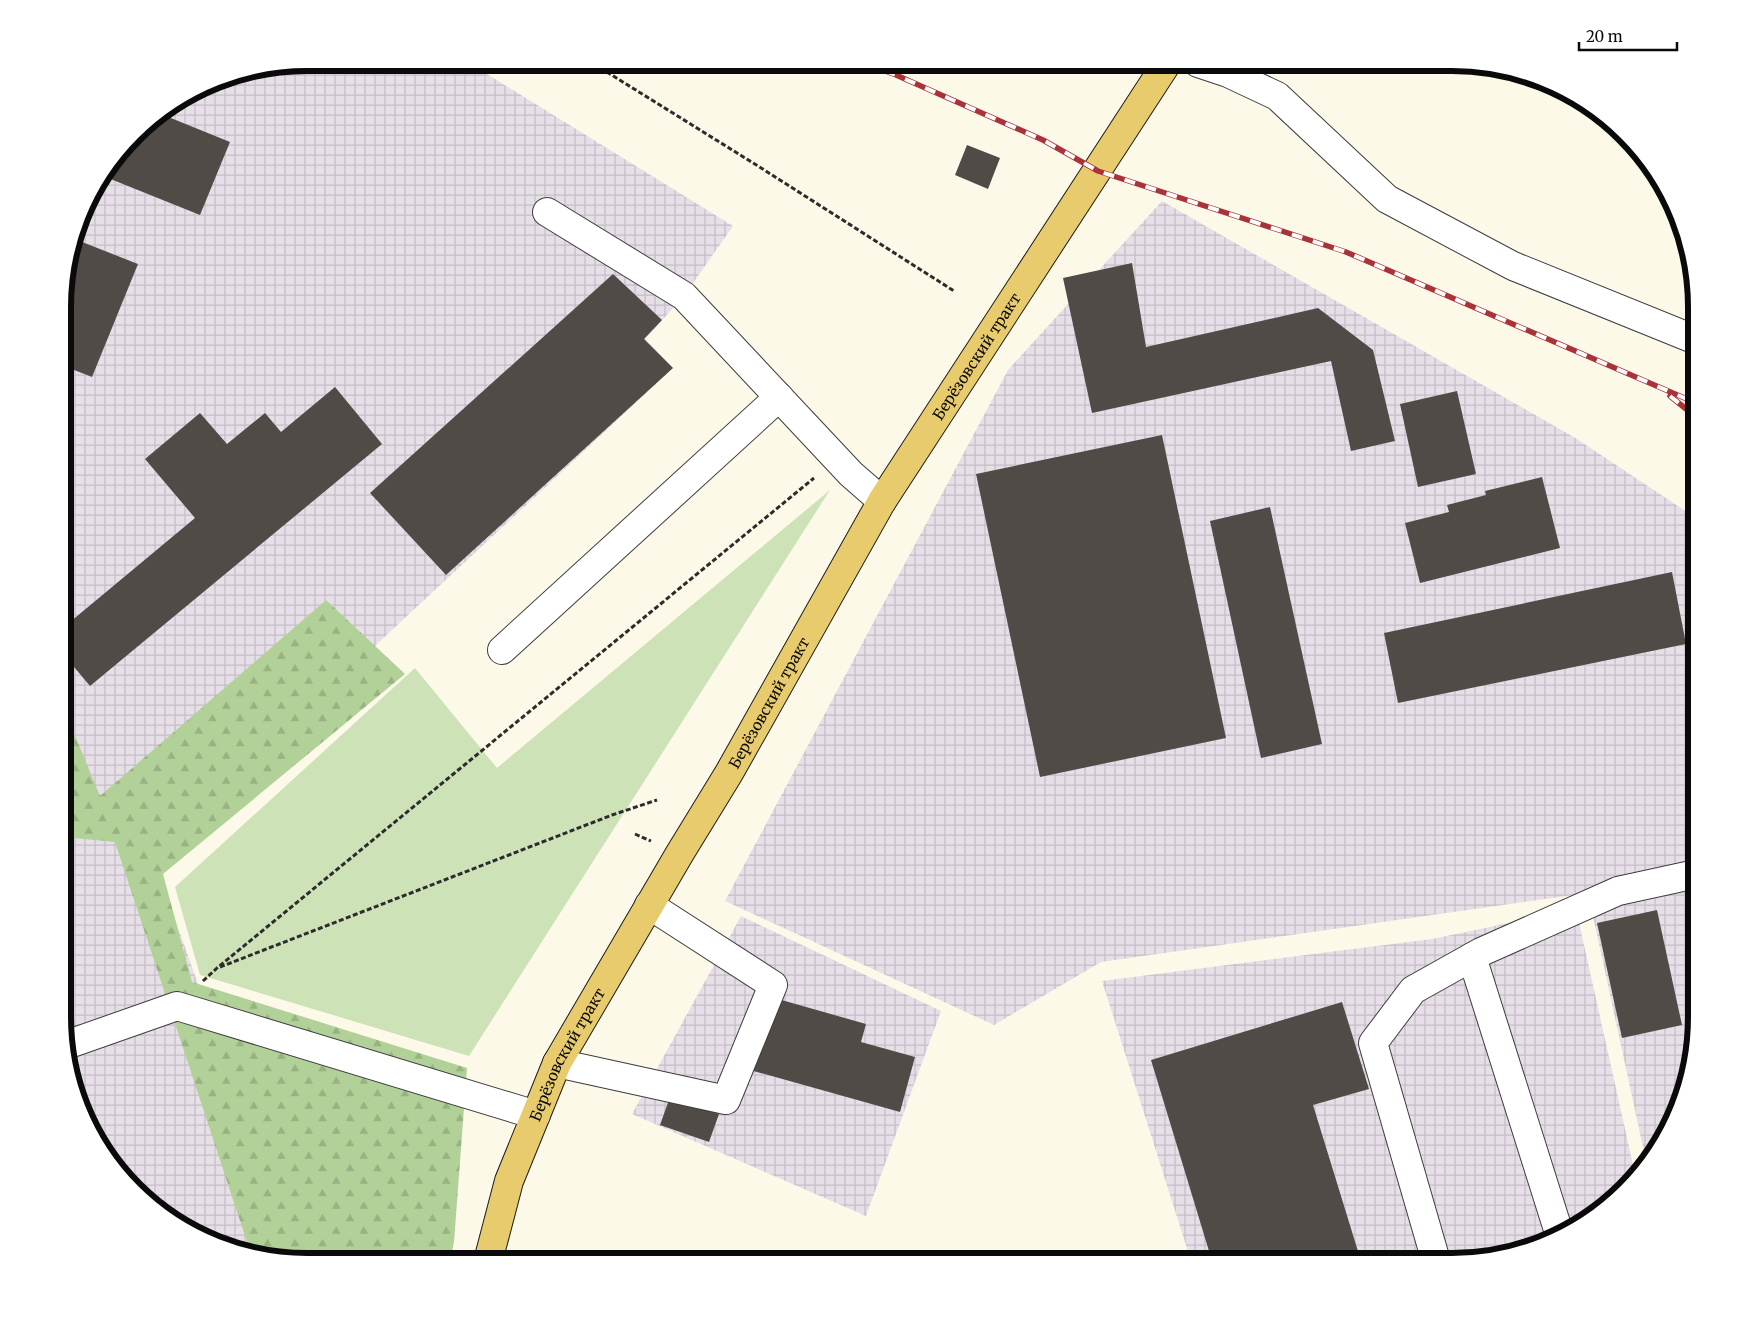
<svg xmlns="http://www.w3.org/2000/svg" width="1759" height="1324" viewBox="0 0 1759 1324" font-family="Merriweather,serif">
  <defs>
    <pattern id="industrial-grid" width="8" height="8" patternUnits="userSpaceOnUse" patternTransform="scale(1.25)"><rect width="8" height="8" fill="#e7dfe8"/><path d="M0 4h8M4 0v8" fill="none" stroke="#c5bec6"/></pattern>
    <pattern id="forest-firs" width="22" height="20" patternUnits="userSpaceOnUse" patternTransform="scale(1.25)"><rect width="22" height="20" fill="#b2d199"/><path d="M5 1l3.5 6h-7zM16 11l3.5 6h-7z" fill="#98b282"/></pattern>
  </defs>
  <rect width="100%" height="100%" fill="#fcf9e9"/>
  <!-- industrial -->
  <g fill="url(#industrial-grid)">
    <polygon points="308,63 469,63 733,226 684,296 645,339 673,368 152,854 296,1261 292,1261 214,1243 146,1201 88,1125 63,1033 65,275 95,185 146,123 229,76"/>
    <polygon points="1162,201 1577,439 1696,518 1696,1033 1678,1110 1646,1161 1588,893 1101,962 994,1025 725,901 1008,370"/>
    <polygon points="1576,909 1636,1178 1560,1236 1451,1261 1191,1261 1102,981 1432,939"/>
    <polygon points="741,916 941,1011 866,1216 632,1114"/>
  </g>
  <!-- forest -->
  <polygon fill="url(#forest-firs)" points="326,600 405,674 163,874 192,982 467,1068 454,1242 450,1261 292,1261 250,1251 115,842 63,837 64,709 100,796"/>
  <!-- park -->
  <polygon fill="#cee2b8" points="830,490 469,1056 200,975 175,887 415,668 497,768"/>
  <!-- building -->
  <g fill="#514b48">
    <polygon points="161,114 230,142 200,215 103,176 146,123"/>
    <polygon points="967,145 1000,158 988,189 955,175"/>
    <polygon points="77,240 138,264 92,377 64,366 65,275"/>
    <polygon points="1132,263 1146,347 1318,308 1373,350 1395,441 1351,451 1331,361 1092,413 1063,278"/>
    <polygon points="613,274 662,320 644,339 673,368 446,575 370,493"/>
    <polygon points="335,387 382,444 90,686 64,655 64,627 195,518 145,459 200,413 227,444 265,413 281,432"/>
    <polygon points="1457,391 1476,474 1418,487 1400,404"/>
    <polygon points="1162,435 1226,738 1040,777 976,474"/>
    <polygon points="1542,477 1560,548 1420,583 1405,523 1449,512 1447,505 1486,495 1485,491"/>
    <polygon points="1270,507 1322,744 1261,758 1210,521"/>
    <polygon points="1672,572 1686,644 1398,703 1384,633"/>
    <polygon points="1657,910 1682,1025 1622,1038 1597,923"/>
    <polygon points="771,997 866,1024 861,1042 915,1057 900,1112 750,1070"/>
    <polygon points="1342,1002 1369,1089 1313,1105 1361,1261 1212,1261 1151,1060"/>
    <polygon points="670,1097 719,1114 709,1142 660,1125"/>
  </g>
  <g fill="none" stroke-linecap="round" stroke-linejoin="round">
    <!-- minor casing -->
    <g stroke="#3d3d3d" stroke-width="30">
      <g id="minor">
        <polyline points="1198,63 1228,73 1277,96 1387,199 1513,266 1696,340"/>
        <polyline points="547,212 684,296 851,474 882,501"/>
        <polyline points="502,650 779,397"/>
        <polyline points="1472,957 1560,1236"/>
        <polyline points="66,1045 177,1006 536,1115"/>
        <polyline points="557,1063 726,1100 773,985 649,905"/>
        <polyline points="1436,1261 1373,1043 1413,990 1481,952 1618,891 1696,874"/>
      </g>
    </g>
    <!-- major casing -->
    <g stroke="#1b1b1b" stroke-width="30">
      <g id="major">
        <path id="s1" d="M488 1261 509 1181 557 1063 680 853 729 773 882 501 1167 63"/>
      </g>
    </g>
    <!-- path -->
    <g stroke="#2c2c2c" stroke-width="3" stroke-dasharray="5 2.5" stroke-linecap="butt">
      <polyline points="586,63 602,69 758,166 954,291"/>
      <polyline points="635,834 651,841"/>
      <polyline points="220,967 612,815 657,800"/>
      <polyline points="203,981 217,968 814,478"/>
    </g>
    <!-- minor -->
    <use href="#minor" stroke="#fff" stroke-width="28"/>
    <!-- major -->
    <use href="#major" stroke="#e8cb6d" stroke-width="28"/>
    <!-- rail casing -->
    <g stroke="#a93338" stroke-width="5.5">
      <g id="rail">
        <polyline points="864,63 896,75 1043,140 1098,171 1346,252 1696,403"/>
        <polyline points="1670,396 1696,417"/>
      </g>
    </g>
    <!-- rail -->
    <use href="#rail" stroke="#fff" stroke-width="4" stroke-dasharray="11" stroke-linecap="butt"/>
  </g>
  <g text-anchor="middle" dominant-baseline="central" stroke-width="5" stroke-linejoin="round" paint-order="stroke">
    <!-- street labels -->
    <g font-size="15" fill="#0a0a0a" stroke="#fff">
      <text stroke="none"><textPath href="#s1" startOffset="1032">Берёзовский тракт</textPath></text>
      <text stroke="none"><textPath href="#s1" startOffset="628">Берёзовский тракт</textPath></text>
      <text stroke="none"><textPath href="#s1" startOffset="222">Берёзовский тракт</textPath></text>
    </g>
  </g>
  <!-- crop -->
  <path d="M0 0H1759V1324H0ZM307 71H1452A236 236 0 0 1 1688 307V1017A236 236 0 0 1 1452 1253H307A236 236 0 0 1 71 1017V307A236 236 0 0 1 307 71Z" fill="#fff" fill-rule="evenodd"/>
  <path fill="none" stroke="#0a0a0a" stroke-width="6" d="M307 71H1452A236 236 0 0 1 1688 307V1017A236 236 0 0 1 1452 1253H307A236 236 0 0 1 71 1017V307A236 236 0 0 1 307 71Z"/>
  <!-- scale -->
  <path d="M1579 42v8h98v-8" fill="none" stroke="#0a0a0a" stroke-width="2.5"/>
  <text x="1586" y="42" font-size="15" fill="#0a0a0a" stroke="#ffffff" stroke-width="4" paint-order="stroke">20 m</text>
</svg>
